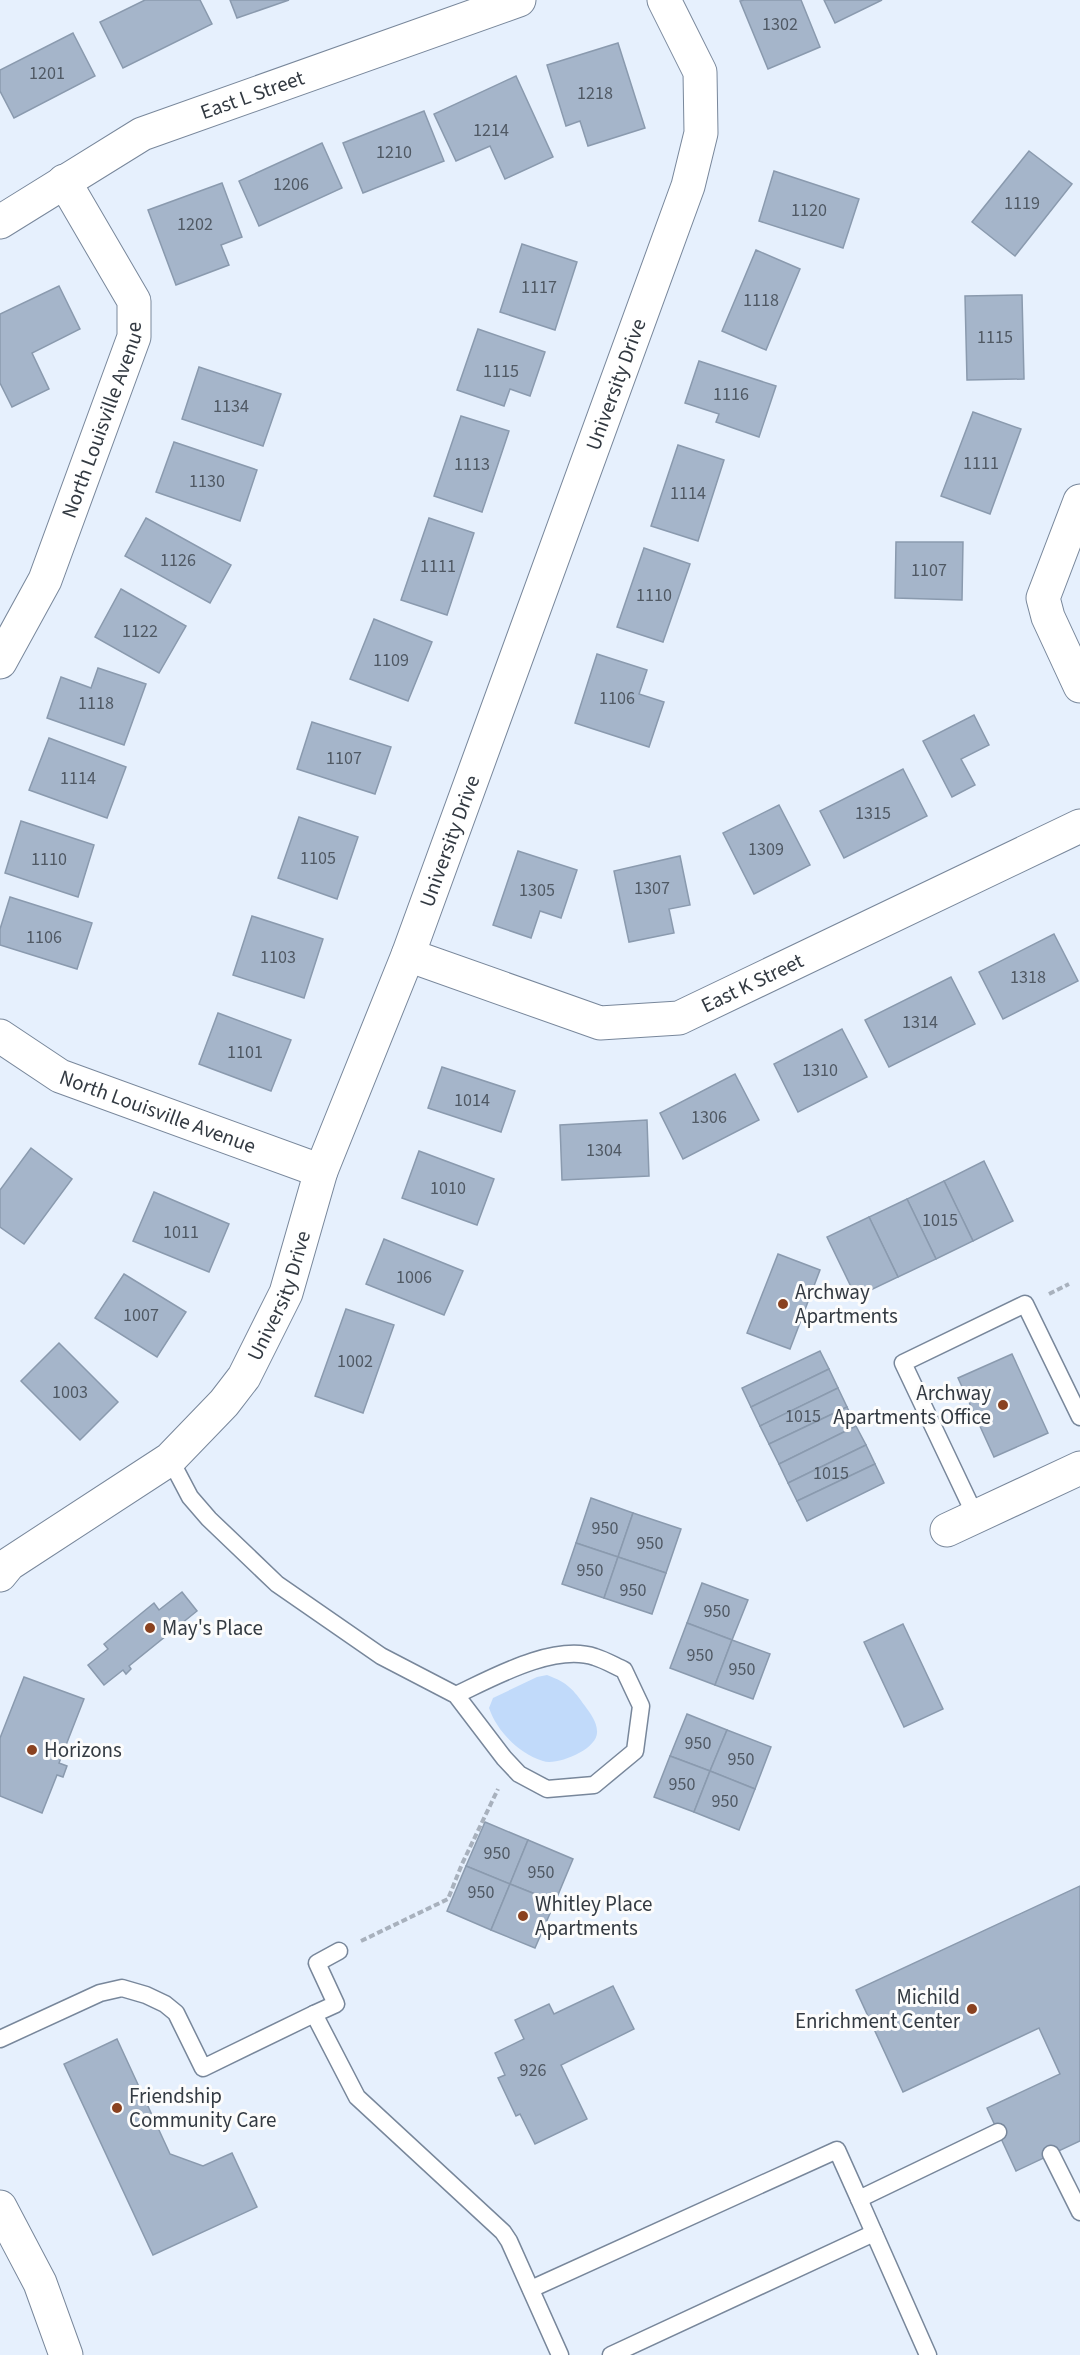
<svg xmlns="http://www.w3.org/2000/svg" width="1080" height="2355" viewBox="0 0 1080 2355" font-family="'Source Sans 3',sans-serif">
  <rect width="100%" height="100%" fill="#e6f0fd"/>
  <!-- green -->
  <path fill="#c1dafa" d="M547 1675C568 1683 573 1689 585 1706 590 1713 597 1722 597 1731 599 1749 557 1766 543 1761 518 1753 497 1731 489 1708L493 1698 537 1677Z"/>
  <!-- building -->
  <g fill="#a5b5ca" stroke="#8a9aae" stroke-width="1.5">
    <polygon points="145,0 200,0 212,24 123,68 100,22"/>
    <polygon points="230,0 289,0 237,18"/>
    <polygon points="744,0 801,0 820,47 768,69 740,1"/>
    <polygon points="824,0 882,0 835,23"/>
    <polygon points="73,33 95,76 14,118 0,91 0,70"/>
    <polygon points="618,43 645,128 588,146 580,121 566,126 547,65"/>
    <polygon points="516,76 553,157 505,179 490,146 456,161 434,114"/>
    <polygon points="424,111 444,161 363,193 343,143"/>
    <polygon points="322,143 342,188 259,226 239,181"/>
    <polygon points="1029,151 1072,184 1015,256 972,222"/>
    <polygon points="774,171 859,199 843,248 759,221"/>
    <polygon points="222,183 242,237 221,245 229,265 176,285 148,210"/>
    <polygon points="522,244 577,262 555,330 500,312"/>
    <polygon points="756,250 800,269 766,350 722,331"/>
    <polygon points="59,286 80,329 32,353 49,389 12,407 0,383 0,314"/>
    <polygon points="1022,295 1024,379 967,380 965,296"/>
    <polygon points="478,329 545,352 530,396 510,389 504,406 457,390"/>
    <polygon points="699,361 776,386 759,437 716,422 719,414 685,403"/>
    <polygon points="199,367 281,394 263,446 182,419"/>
    <polygon points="973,412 1021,429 990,514 941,496"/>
    <polygon points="461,416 509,431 482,512 434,496"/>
    <polygon points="174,442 257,470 240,521 156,492"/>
    <polygon points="678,445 724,460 698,541 651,526"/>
    <polygon points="146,518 231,565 210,603 125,556"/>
    <polygon points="429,518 474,533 447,615 401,600"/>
    <polygon points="896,542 963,542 962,600 895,598"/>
    <polygon points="644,548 690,564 663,642 617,627"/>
    <polygon points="121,589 186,626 159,673 95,637"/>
    <polygon points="374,619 432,642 408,701 350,679"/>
    <polygon points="597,654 647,670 639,694 664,702 649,747 575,723"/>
    <polygon points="98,668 146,684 124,745 47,718 61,677 91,688"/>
    <polygon points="974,715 989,745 961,759 975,785 952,797 923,741"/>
    <polygon points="312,722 391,747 375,794 297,769"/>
    <polygon points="49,738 126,767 107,818 29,790"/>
    <polygon points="903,769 927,816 844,858 820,811"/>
    <polygon points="779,805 810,865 754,894 723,833"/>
    <polygon points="299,817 358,837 337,899 278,878"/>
    <polygon points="21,821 94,845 78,897 5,873"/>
    <polygon points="518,851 577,870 561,918 540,911 531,938 493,925"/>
    <polygon points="680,856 690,905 669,909 674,933 629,942 614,871"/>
    <polygon points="10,897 92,923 77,969 0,945 0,929"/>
    <polygon points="252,916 323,939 304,998 233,975"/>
    <polygon points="1054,934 1078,981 1003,1019 979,972"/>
    <polygon points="951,977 975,1024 889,1067 865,1020"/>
    <polygon points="218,1013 291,1040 271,1091 199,1064"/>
    <polygon points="842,1029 867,1077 798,1112 774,1064"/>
    <polygon points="442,1067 515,1091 501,1132 428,1108"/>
    <polygon points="735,1074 759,1120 683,1159 660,1113"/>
    <polygon points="647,1120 649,1176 562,1180 560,1125"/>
    <polygon points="31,1148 72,1179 24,1244 0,1227 0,1190"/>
    <polygon points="419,1151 494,1179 477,1225 402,1198"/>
    <polygon points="984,1161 1013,1221 973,1241 944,1181"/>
    <polygon points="944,1181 973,1241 936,1259 907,1199"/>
    <polygon points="154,1192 229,1224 209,1272 133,1241"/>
    <polygon points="907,1199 936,1259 898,1277 869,1217"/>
    <polygon points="869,1217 898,1277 856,1297 827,1237"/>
    <polygon points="384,1239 463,1271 444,1315 366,1284"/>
    <polygon points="778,1254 820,1270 790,1349 747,1333"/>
    <polygon points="124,1274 186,1312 157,1357 95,1318"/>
    <polygon points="346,1309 394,1325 363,1413 315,1396"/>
    <polygon points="59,1343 118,1402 80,1440 21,1381"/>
    <polygon points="820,1351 829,1369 751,1407 742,1388"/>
    <polygon points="1012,1354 1048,1433 994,1457 958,1378"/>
    <polygon points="829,1369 838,1388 760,1426 751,1407"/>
    <polygon points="838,1388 847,1407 769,1444 760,1426"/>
    <polygon points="847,1407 856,1426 779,1464 769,1444"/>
    <polygon points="856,1426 866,1445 788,1483 779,1464"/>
    <polygon points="866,1445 875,1464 797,1501 788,1483"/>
    <polygon points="875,1464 884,1483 807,1521 797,1501"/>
    <polygon points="591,1498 633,1513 618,1557 576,1543"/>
    <polygon points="633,1513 681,1529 666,1573 618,1557"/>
    <polygon points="576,1543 618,1557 604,1598 562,1584"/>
    <polygon points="618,1557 666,1573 652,1614 604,1598"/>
    <polygon points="702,1583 748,1600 732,1640 687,1623"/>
    <polygon points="182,1592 197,1611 129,1666 131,1669 126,1674 123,1670 104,1685 88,1665 108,1649 104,1644 154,1603 159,1610"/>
    <polygon points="687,1623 732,1640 715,1685 670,1668"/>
    <polygon points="903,1624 943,1709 904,1727 864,1642"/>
    <polygon points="732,1640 770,1654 753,1699 715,1685"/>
    <polygon points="24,1677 84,1699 59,1763 67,1766 63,1777 57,1775 42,1813 0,1796 0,1738"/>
    <polygon points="687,1714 727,1730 710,1771 670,1756"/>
    <polygon points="727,1730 771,1747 755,1789 710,1771"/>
    <polygon points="670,1756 710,1771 694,1812 654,1797"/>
    <polygon points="710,1771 755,1789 739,1830 694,1812"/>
    <polygon points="485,1822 528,1840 510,1884 466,1866"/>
    <polygon points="528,1840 573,1859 555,1902 510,1884"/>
    <polygon points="466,1866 510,1884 491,1930 447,1911"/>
    <polygon points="510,1884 555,1902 535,1948 491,1930"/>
    <polygon points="1080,1886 1080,2141 1016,2171 987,2108 1060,2074 1039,2028 903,2092 856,1990"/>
    <polygon points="613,1986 634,2029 561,2065 587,2119 535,2144 520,2114 516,2116 498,2078 505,2075 495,2053 524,2039 515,2020 549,2004 554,2014"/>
    <polygon points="117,2039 170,2154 203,2166 232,2153 257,2207 153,2255 64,2064"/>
  </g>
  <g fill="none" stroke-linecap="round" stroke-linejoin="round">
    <!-- service casing -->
    <g stroke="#78879b" stroke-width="19">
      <g id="service">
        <path d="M170 1459 190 1497 209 1519 277 1584 381 1656 456 1695 504 1758 519 1774 547 1789 594 1785 635 1751 641 1706 624 1670C615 1666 605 1660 595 1657 554 1643 492 1678 456 1695"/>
        <polyline points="976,1517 903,1363 1025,1304 1080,1417"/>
        <polyline points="314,2014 336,2004 317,1963 339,1951"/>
        <polyline points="0,2039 100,1993 122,1988 146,1995 165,2004 176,2013 203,2068 314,2014 357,2097 503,2232 509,2241 560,2355"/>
        <polyline points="1051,2154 1080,2212"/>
        <polyline points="859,2199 874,2233"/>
        <polyline points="531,2289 837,2150 859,2199 998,2132"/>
        <polyline points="611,2355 874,2233 928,2355"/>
      </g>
    </g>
    <!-- minor casing -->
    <g stroke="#78879b" stroke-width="35">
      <g id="minor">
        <path id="s1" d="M0 222 142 134 519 0"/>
        <polyline points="1080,501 1043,598 1048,617 1080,686"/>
        <path id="s2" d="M0 662 45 580 134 337V301L64 181"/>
        <path id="s3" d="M408 955 600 1023 679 1018 1080 826"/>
        <path id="s4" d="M0 1036 60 1076 321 1171"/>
        <polyline points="947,1530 1080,1468"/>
        <path id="s5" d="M0 1575 9 1564 170 1459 224 1403 244 1377 286 1293 321 1171 408 955 688 186 701 133 700 72 664 0"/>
      </g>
    </g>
    <!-- tertiary casing -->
    <g stroke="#78879b" stroke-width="35">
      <polyline id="tertiary" points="0,2207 40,2283 66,2355"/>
    </g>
    <!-- path -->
    <g stroke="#a8b1bd" stroke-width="4" stroke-dasharray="6 3" stroke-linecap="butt">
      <polyline points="1049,1294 1069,1284"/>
      <polyline points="361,1941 448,1899 462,1864 498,1789"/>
    </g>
    <!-- service -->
    <use href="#service" stroke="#fff" stroke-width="16"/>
    <!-- minor -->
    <use href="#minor" stroke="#fff" stroke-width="33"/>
    <!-- tertiary -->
    <use href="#tertiary" stroke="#fff" stroke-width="33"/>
  </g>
  <!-- markers -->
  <g fill="#8a4220" stroke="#fcfcfc" stroke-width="2">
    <circle cx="783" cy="1304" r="6"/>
    <circle cx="1003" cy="1405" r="6"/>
    <circle cx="150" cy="1628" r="6"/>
    <circle cx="32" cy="1750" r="6"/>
    <circle cx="523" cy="1916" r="6"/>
    <circle cx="972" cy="2009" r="6"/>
    <circle cx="117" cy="2108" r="6"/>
  </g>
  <g text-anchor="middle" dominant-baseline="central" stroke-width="6" stroke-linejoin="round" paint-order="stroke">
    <!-- number labels -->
    <g font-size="18" fill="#505964">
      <text x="780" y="24">1302</text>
      <text x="47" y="73">1201</text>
      <text x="595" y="93">1218</text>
      <text x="491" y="130">1214</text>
      <text x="394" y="152">1210</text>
      <text x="291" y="184">1206</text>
      <text x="1022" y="203">1119</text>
      <text x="809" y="210">1120</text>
      <text x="195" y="224">1202</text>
      <text x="539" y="287">1117</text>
      <text x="761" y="300">1118</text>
      <text x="995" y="337">1115</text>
      <text x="501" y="371">1115</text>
      <text x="731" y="394">1116</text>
      <text x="231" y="406">1134</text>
      <text x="981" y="463">1111</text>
      <text x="472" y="464">1113</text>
      <text x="207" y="481">1130</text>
      <text x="688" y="493">1114</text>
      <text x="178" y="560">1126</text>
      <text x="438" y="566">1111</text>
      <text x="929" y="570">1107</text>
      <text x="654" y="595">1110</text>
      <text x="140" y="631">1122</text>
      <text x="391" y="660">1109</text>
      <text x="617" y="698">1106</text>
      <text x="96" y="703">1118</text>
      <text x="344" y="758">1107</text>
      <text x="78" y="778">1114</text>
      <text x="873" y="813">1315</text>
      <text x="766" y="849">1309</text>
      <text x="318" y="858">1105</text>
      <text x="49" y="859">1110</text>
      <text x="652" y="888">1307</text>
      <text x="537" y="890">1305</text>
      <text x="44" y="937">1106</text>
      <text x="278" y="957">1103</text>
      <text x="1028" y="977">1318</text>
      <text x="920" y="1022">1314</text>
      <text x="245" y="1052">1101</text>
      <text x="820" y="1070">1310</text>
      <text x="472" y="1100">1014</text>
      <text x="709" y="1117">1306</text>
      <text x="604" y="1150">1304</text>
      <text x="448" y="1188">1010</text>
      <text x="940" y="1220">1015</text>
      <text x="181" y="1232">1011</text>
      <text x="414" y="1277">1006</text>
      <text x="141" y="1315">1007</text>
      <text x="355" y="1361">1002</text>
      <text x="70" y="1392">1003</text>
      <text x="803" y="1416">1015</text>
      <text x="831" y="1473">1015</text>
      <text x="605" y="1528">950</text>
      <text x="650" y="1543">950</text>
      <text x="590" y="1570">950</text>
      <text x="633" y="1590">950</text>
      <text x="717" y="1611">950</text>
      <text x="700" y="1655">950</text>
      <text x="742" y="1669">950</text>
      <text x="698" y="1743">950</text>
      <text x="741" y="1759">950</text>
      <text x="682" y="1784">950</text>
      <text x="725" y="1801">950</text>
      <text x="497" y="1853">950</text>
      <text x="541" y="1872">950</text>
      <text x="481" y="1892">950</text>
      <text x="533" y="2070">926</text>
    </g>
    <!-- street labels -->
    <g font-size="21" fill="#333a42" stroke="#fcfcfc">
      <text stroke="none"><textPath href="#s1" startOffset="284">East L Street</textPath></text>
      <text stroke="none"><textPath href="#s5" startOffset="1378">University Drive</textPath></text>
      <text stroke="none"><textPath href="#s2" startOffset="264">North Louisville Avenue</textPath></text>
      <text stroke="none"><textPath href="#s5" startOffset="892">University Drive</textPath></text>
      <text stroke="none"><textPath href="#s3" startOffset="364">East K Street</textPath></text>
      <text stroke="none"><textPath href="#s4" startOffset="176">North Louisville Avenue</textPath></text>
      <text stroke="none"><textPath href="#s5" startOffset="406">University Drive</textPath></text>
    </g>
    <!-- poi labels -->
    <g font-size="21" fill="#333a42" stroke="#fcfcfc" text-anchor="start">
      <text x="795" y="1292">Archway<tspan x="795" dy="24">Apartments</tspan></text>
      <text x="991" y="1393" text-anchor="end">Archway<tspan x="991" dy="24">Apartments Office</tspan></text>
      <text x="162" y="1628">May's Place</text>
      <text x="44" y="1750">Horizons</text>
      <text x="535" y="1904">Whitley Place<tspan x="535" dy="24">Apartments</tspan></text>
      <text x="960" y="1997" text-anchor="end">Michild<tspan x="960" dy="24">Enrichment Center</tspan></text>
      <text x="129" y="2096">Friendship<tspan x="129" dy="24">Community Care</tspan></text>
    </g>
  </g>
</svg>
